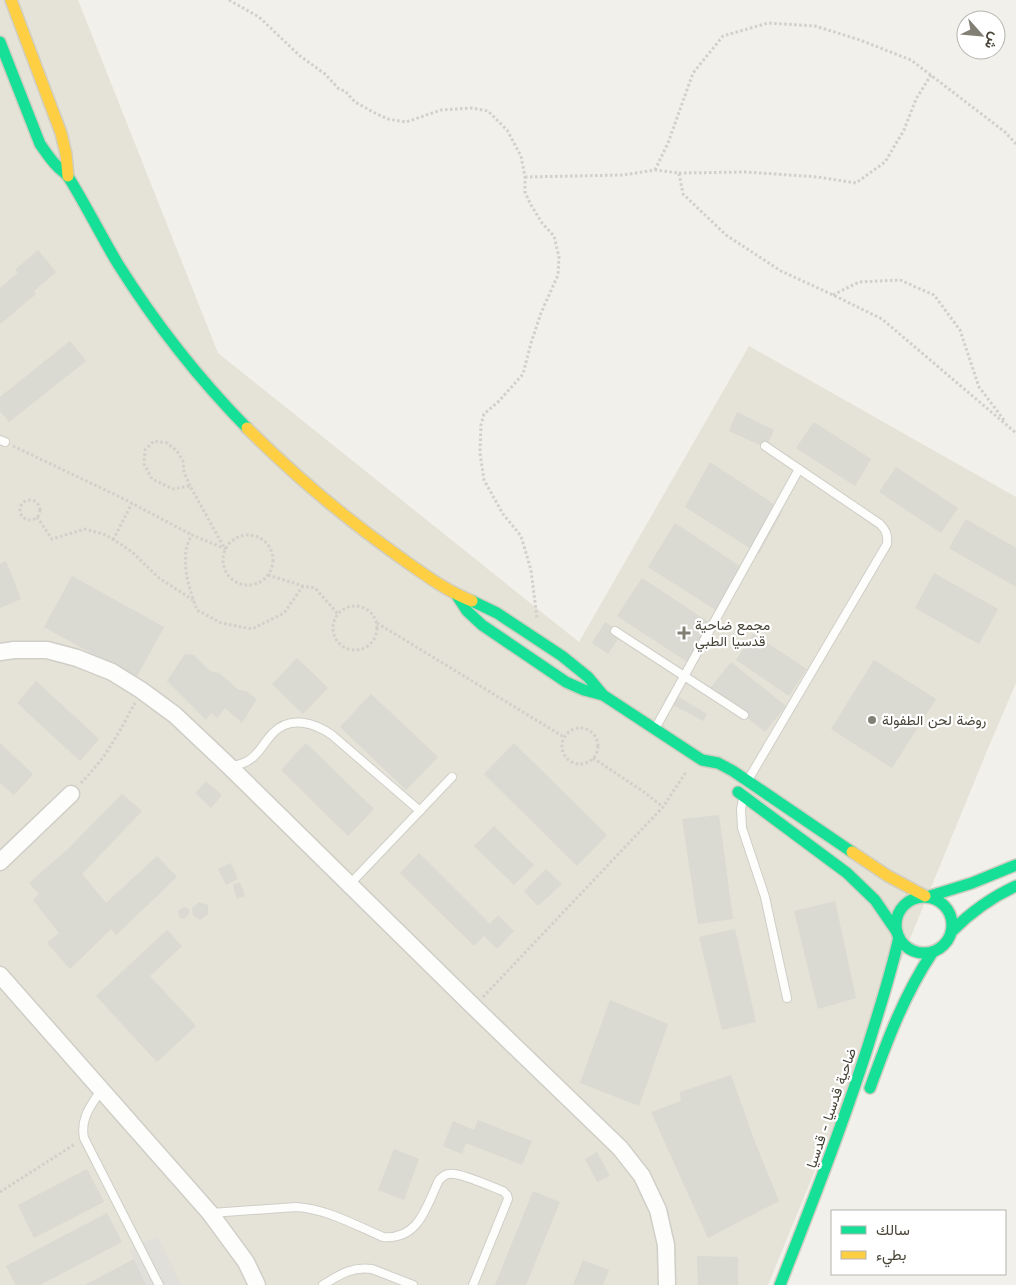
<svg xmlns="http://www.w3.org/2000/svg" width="1016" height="1285" viewBox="0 0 1016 1285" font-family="'Work Sans',Vazirmatn,sans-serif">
  <rect width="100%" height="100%" fill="#f1f0ea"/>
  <!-- residential -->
  <polygon fill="#e5e3d7" points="0,0 78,0 218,353 579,642 749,346 1016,497 1016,683 989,746 768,1285 0,1285"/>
  <!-- parking -->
  <polygon fill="#e0dfda" points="157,1236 181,1285 146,1285 130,1250"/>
  <!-- building -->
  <g fill="#dad9d2">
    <polygon points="38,250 56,272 34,291 36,294 0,324 0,288 18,273 15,270"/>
    <polygon points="70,341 86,361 9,422 0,411 0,397"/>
    <polygon points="737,412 774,430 766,448 729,431"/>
    <polygon points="814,422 871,459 855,486 796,448"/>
    <polygon points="710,462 783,510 759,554 685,507"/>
    <polygon points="896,467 958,508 941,533 879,492"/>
    <polygon points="966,519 1016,548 1016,587 949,548"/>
    <polygon points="675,523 747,571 722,614 648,567"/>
    <polygon points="6,561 21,599 0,608 0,564"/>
    <polygon points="934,573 998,609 979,644 915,608"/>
    <polygon points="72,576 164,627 136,678 44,627"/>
    <polygon points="642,578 716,627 692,665 617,616"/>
    <polygon points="605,622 622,633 608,654 592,643"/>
    <polygon points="753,634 807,669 789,696 736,660"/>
    <polygon points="185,654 194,655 210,671 219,673 239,690 246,691 257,699 242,723 225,708 217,718 211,713 206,720 167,681"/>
    <polygon points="297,658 328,688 303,714 272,684"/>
    <polygon points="874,660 936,699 892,768 831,729"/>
    <polygon points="731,662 786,706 765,732 710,688"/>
    <polygon points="36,681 99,739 80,761 17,703"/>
    <polygon points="670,692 707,714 703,721 664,700"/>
    <polygon points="371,694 438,757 406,790 340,727"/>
    <polygon points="0,743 33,774 14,795 0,783"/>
    <polygon points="306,743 374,809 348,836 281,770"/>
    <polygon points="514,743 607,835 577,866 484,774"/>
    <polygon points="206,781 222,795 211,808 195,793"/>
    <polygon points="122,794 142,811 82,874 106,903 157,856 177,877 116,935 111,929 70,969 47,943 59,933 33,900 39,894 29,883 69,848"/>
    <polygon points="719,815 733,919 698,924 682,819"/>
    <polygon points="494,826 534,865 514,885 474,846"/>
    <polygon points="419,853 490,924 498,915 514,931 497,949 484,936 474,946 400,873"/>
    <polygon points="231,863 238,879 226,885 218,869"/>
    <polygon points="546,869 562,884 538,906 524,891"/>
    <polygon points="240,882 245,896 237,899 233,885"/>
    <polygon points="835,901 856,998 818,1009 794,911"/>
    <polygon points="199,902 208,905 208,914 200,920 193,916 192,908"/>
    <polygon points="184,907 189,909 189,914 184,919 179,917 178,911"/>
    <polygon points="735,929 756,1022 722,1030 699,937"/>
    <polygon points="167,930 182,946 150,976 196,1026 157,1062 96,996"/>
    <polygon points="610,1000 668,1024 639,1106 580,1083"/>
    <polygon points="731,1075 755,1142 779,1201 708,1238 651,1112 681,1101 680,1092"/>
    <polygon points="478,1120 532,1141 522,1165 466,1143 462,1154 443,1146 453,1121 474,1130"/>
    <polygon points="394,1149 419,1159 404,1200 378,1190"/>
    <polygon points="597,1152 610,1176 597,1182 585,1159"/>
    <polygon points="87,1169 104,1202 34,1238 18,1205"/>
    <polygon points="533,1191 560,1202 526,1285 495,1285"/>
    <polygon points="107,1213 122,1242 40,1285 16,1285 6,1266"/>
    <polygon points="697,1256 738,1257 738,1285 698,1285"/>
    <polygon points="134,1259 146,1285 85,1285"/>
    <polygon points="583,1260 609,1270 603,1285 573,1285"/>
  </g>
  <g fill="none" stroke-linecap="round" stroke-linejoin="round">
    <!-- lane casing -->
    <g stroke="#cfcec7" stroke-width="10">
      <g id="lane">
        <polyline points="0,440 5,442"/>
        <polyline points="615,631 744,715"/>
        <polyline points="656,727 799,469"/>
        <path d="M232 766C257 762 258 749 273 733 290 715 315 723 332 735L420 811"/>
        <path d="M748 780 887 544C888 535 886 530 880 524L765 446"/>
        <polyline points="743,799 741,809 742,828 765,897 787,998"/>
        <polyline points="350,884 452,777"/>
        <path d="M101 1090C91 1106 80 1118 84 1138L159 1285"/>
        <path d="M211 1213 296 1207C327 1209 355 1225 383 1237 419 1240 426 1207 439 1180 442 1177 445 1174 449 1174 459 1172 492 1187 503 1191L507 1195 508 1199 473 1285"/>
        <path d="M323 1285C339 1275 352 1266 372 1269L413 1285"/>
      </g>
    </g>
    <!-- street casing -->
    <g stroke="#cfcec7" stroke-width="19">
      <g id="street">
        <polyline points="0,652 14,650 47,650 77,658 112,672 141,690 175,715 230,767 474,1007 620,1148 642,1176 658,1210 666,1245 667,1285"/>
        <polyline points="0,862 71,794"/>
        <polyline points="0,975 210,1213 246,1262 257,1285"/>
      </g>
    </g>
    <!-- fast casing -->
    <g stroke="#d0cec1" stroke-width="14">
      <g id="fast">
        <path d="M0 42 40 144C45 151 50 159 56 165 60 170 66 173 69 178 87 207 101 236 118 264 155 323 199 379 247 428"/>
        <polyline points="456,594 467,611 482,625 566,682 584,690 603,695"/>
        <polyline points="472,601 497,613 562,656 588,677 603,695 702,760 718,763 733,771 852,852"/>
        <polyline points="738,792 847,873 875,900 897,932"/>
        <circle cx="924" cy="925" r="28"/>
        <polyline points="927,897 972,883 1016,865"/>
        <path d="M952 931C971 912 992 897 1016 886"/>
        <path d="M870 1088C887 1041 904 995 932 953"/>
        <path d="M780 1285C811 1206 842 1127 868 1046 879 1010 891 974 899 937"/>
      </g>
    </g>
    <!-- slow casing -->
    <g stroke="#d0cec1" stroke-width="14">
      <g id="slow">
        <polyline points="11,0 61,133 66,154 68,176"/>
        <path d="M247 428C295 476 346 519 401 558 424 574 446 591 472 601"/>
        <polyline points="852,852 888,876 925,896"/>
      </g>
    </g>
    <!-- path -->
    <g stroke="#d1d0ca" stroke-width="3" stroke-dasharray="2.5 2.5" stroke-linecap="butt">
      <polyline points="229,0 259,17 300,56 325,74 339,89 345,91 355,102 375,113 388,119 406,122 441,110 472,108 488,111 507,130 521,156 525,177 525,192 531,205 542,223 554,236 559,257 558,275 541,313 531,343 523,374 499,401 484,414 481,425 480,453 484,480 503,514 521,536 531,570 537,618"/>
      <polyline points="655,170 668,143 693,73 723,36 768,23 815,26 860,40 911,60 1005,132 1016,144"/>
      <polyline points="679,173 746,172 818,177 856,183 885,162 904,130 916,99 931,75"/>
      <polyline points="525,177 623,175 655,170 679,173 683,194 726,235 781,271 833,295 882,319 1016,433"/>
      <polyline points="833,295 859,282 900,280 934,295 960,330 979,387 1004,420"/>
      <polyline points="13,446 122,498 192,535"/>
      <polyline points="190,486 184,472 183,461 177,451 167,443 154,441 145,450 144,464 152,479 173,489 190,486 225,549"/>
      <circle cx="30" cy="510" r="10"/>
      <polyline points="37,517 52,539 85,529 106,535 131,551 159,578 193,600"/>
      <circle cx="248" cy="560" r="25"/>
      <polyline points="113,540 132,503"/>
      <path d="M226 549 192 535C178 556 189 588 197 610L221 623 252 629 284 613 303 586"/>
      <polyline points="268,575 303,586 315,588 338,614"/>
      <circle cx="355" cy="628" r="22"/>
      <polyline points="377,623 564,737"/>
      <circle cx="580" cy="746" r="18"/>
      <polyline points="593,758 644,792 663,807"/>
      <path d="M81 783C92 771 103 759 111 745 120 732 127 717 135 703"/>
      <polyline points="483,997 663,807 686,772"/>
      <polyline points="0,1192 75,1144"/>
    </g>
    <!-- lane -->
    <use href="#lane" stroke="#fdfdfc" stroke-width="8"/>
    <!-- street -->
    <use href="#street" stroke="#fdfdfc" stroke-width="16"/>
    <!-- fast -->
    <use href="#fast" stroke="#16e098" stroke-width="11"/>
    <!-- slow -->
    <use href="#slow" stroke="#ffcf43" stroke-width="11"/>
  </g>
  <!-- markers -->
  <g fill="#828075" stroke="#fff" stroke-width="2">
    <path d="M681.5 625.5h5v5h5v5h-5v5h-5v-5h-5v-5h5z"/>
    <circle cx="872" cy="720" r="5"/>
  </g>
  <g text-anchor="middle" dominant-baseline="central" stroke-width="4.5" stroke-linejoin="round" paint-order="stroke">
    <!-- poi labels -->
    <g font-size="14" fill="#474336" stroke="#fff" text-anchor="start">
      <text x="695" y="625">مجمع ضاحية<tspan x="695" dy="16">قدسيا الطبي</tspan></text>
      <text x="882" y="720">روضة لحن الطفولة</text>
    </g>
    <!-- street labels -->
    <g font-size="14" fill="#474336" stroke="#fff">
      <text transform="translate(831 1108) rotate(-71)">ضاحية قدسيا - قدسيا</text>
    </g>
  </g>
  <!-- legend -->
  <rect x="831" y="1210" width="175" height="65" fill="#ffffff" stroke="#b5b4af"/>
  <rect x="841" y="1226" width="25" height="8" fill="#16e098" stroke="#b5b4af"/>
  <text x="876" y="1235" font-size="15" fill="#474336">سالك</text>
  <rect x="841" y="1251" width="25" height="8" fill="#ffcf43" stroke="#b5b4af"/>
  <text x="876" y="1260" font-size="15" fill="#474336">بطيء</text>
  <!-- north arrow -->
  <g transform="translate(981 35) rotate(117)"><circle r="24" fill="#ffffff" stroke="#b5b4af"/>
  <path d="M0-4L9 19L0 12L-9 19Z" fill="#828075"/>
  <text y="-8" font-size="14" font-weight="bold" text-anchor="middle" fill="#474336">ش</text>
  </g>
</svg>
